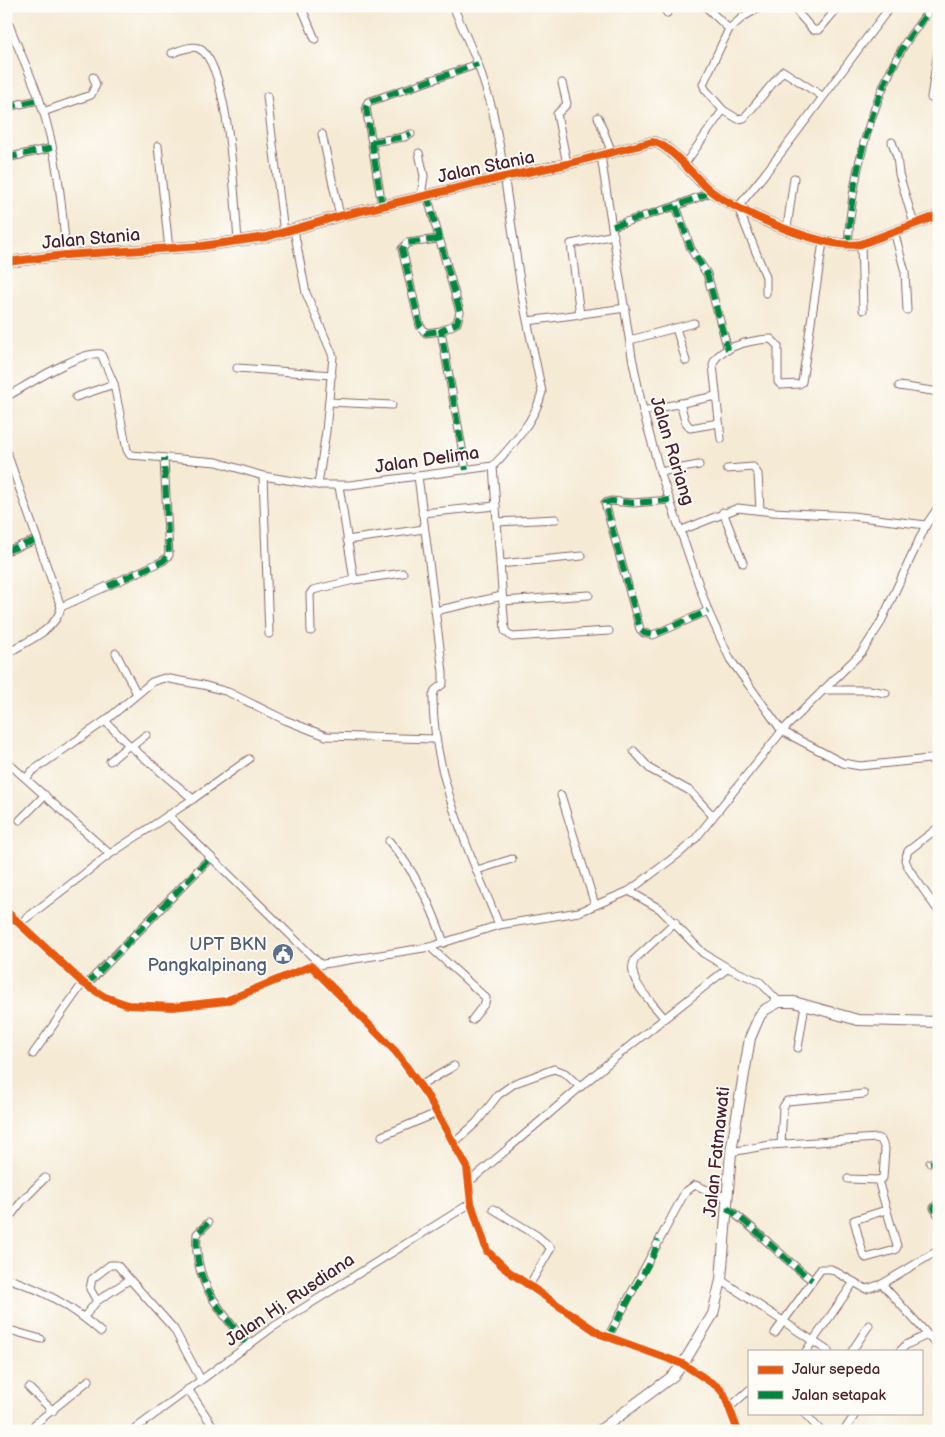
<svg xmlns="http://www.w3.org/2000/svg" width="945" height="1437" viewBox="0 0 945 1437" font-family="'Balsamiq Sans',sans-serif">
  <rect width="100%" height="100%" fill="#fdfcf7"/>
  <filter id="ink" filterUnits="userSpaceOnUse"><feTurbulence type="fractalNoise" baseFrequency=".02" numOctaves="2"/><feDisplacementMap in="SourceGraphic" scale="10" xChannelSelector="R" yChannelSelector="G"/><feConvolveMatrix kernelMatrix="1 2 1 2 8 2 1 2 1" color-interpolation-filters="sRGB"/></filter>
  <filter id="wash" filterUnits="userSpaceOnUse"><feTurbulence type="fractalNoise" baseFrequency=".0096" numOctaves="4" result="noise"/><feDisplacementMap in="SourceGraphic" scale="20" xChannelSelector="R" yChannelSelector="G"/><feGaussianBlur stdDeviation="1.12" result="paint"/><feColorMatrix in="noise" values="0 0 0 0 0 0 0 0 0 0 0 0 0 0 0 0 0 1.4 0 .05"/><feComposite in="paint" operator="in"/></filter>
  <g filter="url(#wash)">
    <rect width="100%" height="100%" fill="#f5ead4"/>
  </g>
  <g filter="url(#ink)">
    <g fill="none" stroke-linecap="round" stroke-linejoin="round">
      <!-- street casing -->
      <g stroke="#866666" stroke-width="9">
        <g id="street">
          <polyline points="301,6 315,39"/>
          <polyline points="662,6 667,13"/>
          <polyline points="705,6 729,29"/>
          <polyline points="792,6 813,30 819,30 839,6"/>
          <path d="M6 16C16 45 30 72 40 101 57 151 62 203 66 255"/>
          <path d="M172 53C179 51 191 45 198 48 230 61 235 208 238 241"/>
          <polyline points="562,83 567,104 557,114 567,164"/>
          <polyline points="267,96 284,233"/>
          <polyline points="931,98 939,44"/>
          <polyline points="6,107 39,100"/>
          <polyline points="723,110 738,119 744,118 783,71 822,96"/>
          <polyline points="43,112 91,95 96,85 93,77"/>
          <polyline points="598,117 612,153"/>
          <polyline points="322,134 340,216"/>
          <polyline points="372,142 404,137 411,134"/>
          <polyline points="892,142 897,157 899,174 914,224"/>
          <polyline points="158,146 169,249"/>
          <polyline points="419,153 424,176 421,196"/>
          <polyline points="601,156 632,357 643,411 660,472 708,611 730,659 782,731 843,763 860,766 939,758"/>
          <polyline points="6,158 52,148"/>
          <polyline points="684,165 723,110 705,89 703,84 729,29 743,17 762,6"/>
          <polyline points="427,195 460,312 457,323 441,331 466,470"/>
          <polyline points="382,206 366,107 368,102 478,64"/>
          <polyline points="676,206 691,249 707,274 728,350"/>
          <path d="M737 208C792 143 839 73 891 6"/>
          <polyline points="739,210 766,277 766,293"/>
          <polyline points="613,226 676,206 711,192"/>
          <polyline points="787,228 794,178"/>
          <path d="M294 230 306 293 333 356 326 431 318 485H350L493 466C512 446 536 419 542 392L523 301 500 148 492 108 478 64 453 6"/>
          <polyline points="894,231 905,272 907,310"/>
          <polyline points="438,239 407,243 402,249 420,326 426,333 441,331"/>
          <polyline points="861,244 863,310"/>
          <path d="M848 246C851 179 869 106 903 47 911 33 923 20 932 6"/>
          <polyline points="580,315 571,244 614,235"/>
          <polyline points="528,321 626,308"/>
          <polyline points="676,328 686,361"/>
          <polyline points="630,340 694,323"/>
          <polyline points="237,368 332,375"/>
          <polyline points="899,386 939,392"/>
          <path d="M6 397C26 386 81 350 101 354L114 384 127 450 130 455 217 462 263 476 318 485"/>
          <polyline points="76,397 114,384"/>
          <polyline points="329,402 392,405"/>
          <polyline points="680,403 685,421 690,428 719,423"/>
          <polyline points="643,411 716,396"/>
          <path d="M721 439 713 365C717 346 754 340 771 339L778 346V382L781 385 799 384 802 382 823 242"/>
          <path d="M6 450 61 607C57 630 25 642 6 654"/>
          <polyline points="493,466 505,631 512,637 609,631"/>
          <polyline points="727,469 753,467 758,474 760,510"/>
          <polyline points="660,472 699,465"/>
          <polyline points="263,476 269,634"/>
          <path d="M418 476 443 672V684L435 690 433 696C432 773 470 854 499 925"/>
          <polyline points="670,500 633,503 611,501 605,503 640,629 644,633 653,635 708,611"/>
          <polyline points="723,512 743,563"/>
          <polyline points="422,513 496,506"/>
          <polyline points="498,522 556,519"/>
          <polyline points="682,530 738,508 773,512 852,516 926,525"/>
          <polyline points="347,540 424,529"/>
          <polyline points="6,551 36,540"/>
          <polyline points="500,564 582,556"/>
          <polyline points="354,580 403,573"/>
          <polyline points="503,601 589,595"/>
          <polyline points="61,607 163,561 169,555 164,458"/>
          <polyline points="435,611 502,596"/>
          <polyline points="311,631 310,594 313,590 354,580 339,486"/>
          <polyline points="116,653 137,694"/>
          <polyline points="823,690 869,690 886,693"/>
          <polyline points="105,721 129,745 193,799"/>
          <polyline points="131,747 146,735"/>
          <polyline points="634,751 650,769 690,791 712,815"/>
          <polyline points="6,761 110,854"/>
          <polyline points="110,761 129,745"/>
          <polyline points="27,778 31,772 105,721 152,682 164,678 203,685 228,692 285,720 326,736 435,739"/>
          <polyline points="561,795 595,905"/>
          <polyline points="168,815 319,963"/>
          <polyline points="20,820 45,795"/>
          <polyline points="939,827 908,851 905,860 909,869 939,912"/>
          <path d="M389 841C415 871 432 906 444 943"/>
          <polyline points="477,870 512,859"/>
          <polyline points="629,891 660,909 703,953 728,968 760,982 779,1002"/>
          <polyline points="6,911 83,983 105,997 128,1005 173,1007 226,1001 311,966 396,1052 428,1097 467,1167 471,1203 487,1251 508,1271 600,1334 683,1364 718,1387 724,1394 738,1431"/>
          <polyline points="20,923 110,854 193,799 249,759"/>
          <polyline points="430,947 486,998 485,1003 472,1020"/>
          <polyline points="311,966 430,947 499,925 579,912 629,891 681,852 696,838 782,731 862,652 880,624 926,525 939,506"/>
          <polyline points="86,985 211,857"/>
          <path d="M664 1018C653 1003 624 978 635 959L675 922"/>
          <polyline points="798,1048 805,1005"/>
          <polyline points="33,1054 83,983"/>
          <polyline points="420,1086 454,1066"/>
          <polyline points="382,1136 437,1113"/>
          <polyline points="454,1143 477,1122 498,1095 515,1083 554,1069 565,1073 580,1087"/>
          <polyline points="781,1144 783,1107 787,1101 864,1094"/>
          <polyline points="731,1152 770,1145 877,1138 881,1140 885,1149 883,1178 878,1180 848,1179"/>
          <polyline points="930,1163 939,1162"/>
          <polyline points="878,1180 897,1246 897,1247 895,1250 866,1258 863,1254 854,1220 886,1210"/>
          <polyline points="470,1181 612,1060 728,968"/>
          <polyline points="939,1202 934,1208 939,1216"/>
          <path d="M727 1208C758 1230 782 1258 812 1280"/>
          <polyline points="493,1209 536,1235 551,1248 530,1284"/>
          <polyline points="6,1222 22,1201 45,1178"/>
          <path d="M208 1223 197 1234C193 1283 220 1309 248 1346"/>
          <polyline points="939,1250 882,1284 939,1347"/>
          <path d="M6 1278C42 1289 73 1307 101 1332"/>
          <polyline points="721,1280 828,1351"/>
          <polyline points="97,1301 90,1289 92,1279 110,1265 117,1265 174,1329 201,1380"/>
          <polyline points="84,1317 97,1301 129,1280"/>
          <polyline points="6,1329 41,1339"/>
          <polyline points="775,1333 821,1269 831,1269 866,1289 882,1284"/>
          <polyline points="608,1337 685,1192 695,1185 728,1198"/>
          <polyline points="806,1351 854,1282"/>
          <polyline points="852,1351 869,1325"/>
          <polyline points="900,1351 906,1345 927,1335"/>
          <polyline points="29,1388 53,1411"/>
          <polyline points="188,1389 216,1431"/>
          <polyline points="729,1408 749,1390"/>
          <polyline points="804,1413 821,1431"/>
          <polyline points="30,1431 35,1424 89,1380"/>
          <polyline points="132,1431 273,1327 471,1203"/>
          <polyline points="844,1431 856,1413"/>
        </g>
      </g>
      <!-- secondary casing -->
      <g stroke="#866666" stroke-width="12">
        <g id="secondary">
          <path d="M6 262 66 255 202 246 266 237 340 216 504 177 567 164 652 142C669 142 697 181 712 192 742 214 825 250 861 244L939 215"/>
          <polyline points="599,1431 673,1376 683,1364 713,1314 721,1280 731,1152 750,1038 760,1015 766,1009 779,1002 794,1002 858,1020 939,1022"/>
        </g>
      </g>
      <!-- street -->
      <use href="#street" stroke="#fff" stroke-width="7"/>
      <!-- secondary -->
      <use href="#secondary" stroke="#fff" stroke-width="10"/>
      <!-- quiet -->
      <g stroke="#00873e" stroke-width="6" stroke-dasharray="12 6" stroke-linecap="butt">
        <polyline points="6,107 39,100"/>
        <polyline points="372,142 404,137 411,134"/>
        <polyline points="6,158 52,148"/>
        <polyline points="427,195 460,312 457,323 441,331 466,470"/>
        <polyline points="382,206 366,107 368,102 478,64"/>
        <polyline points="676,206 691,249 707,274 728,350"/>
        <polyline points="613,226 676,206 711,192"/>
        <polyline points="438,239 407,243 402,249 420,326 426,333 441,331"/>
        <path d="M848 246C851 179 869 106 903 47 911 33 923 20 932 6"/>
        <polyline points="6,458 9,458"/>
        <polyline points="670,500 633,503 611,501 605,503 640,629 644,633 653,635 708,611"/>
        <polyline points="6,551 36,540"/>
        <polyline points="108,586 163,561 169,555 164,458"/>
        <polyline points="86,985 211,857"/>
        <polyline points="930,1163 939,1162"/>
        <polyline points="939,1202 934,1208 939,1216"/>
        <path d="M727 1208C758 1230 782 1258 812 1280"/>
        <path d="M208 1223 197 1234C193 1283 220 1309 248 1346"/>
        <polyline points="608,1337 653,1256 658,1240"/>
      </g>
      <!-- cycleway casing -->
      <g stroke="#fdfcf7" stroke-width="11">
        <g id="cycleway">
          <path d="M6 262 66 255 202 246 266 237 340 216 504 177 567 164 652 142C669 142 697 181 712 192 742 214 825 250 861 244L939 215"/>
          <polyline points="6,911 83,983 105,997 128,1005 173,1007 226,1001 311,966 396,1052 428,1097 467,1167 471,1203 487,1251 508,1271 600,1334 683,1364 718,1387 724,1394 738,1431"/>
        </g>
      </g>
      <!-- cycleway -->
      <use href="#cycleway" stroke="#e8590c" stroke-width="8"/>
    </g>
  </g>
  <!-- icons -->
  <defs>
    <g id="civic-disc" transform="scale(1.125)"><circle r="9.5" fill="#5c6f8a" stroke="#fdfcf7"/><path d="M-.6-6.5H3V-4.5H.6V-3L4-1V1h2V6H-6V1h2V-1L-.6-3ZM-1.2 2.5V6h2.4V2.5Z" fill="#fff"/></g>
  </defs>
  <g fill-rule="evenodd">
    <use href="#civic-disc" x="283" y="954"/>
  </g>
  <g text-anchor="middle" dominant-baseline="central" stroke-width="4" stroke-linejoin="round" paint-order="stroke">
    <!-- street labels -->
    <g font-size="18" fill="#4a1f2b" stroke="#fdfcf7">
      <text transform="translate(486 167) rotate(-12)">Jalan Stania</text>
      <text transform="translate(91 239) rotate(-5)">Jalan Stania</text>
      <text transform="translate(672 451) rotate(73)">Jalan Rariang</text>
      <text transform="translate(427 460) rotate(-8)">Jalan Delima</text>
      <text transform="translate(717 1152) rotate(-84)">Jalan Fatmawati</text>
      <text transform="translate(290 1300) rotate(-34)">Jalan Hj. Rusdiana</text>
    </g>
    <!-- service labels -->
    <g font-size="18" fill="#4e5e75" stroke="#fdfcf7" text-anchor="end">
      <text x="267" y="944">UPT BKN<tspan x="267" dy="21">Pangkalpinang</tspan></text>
    </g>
  </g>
  <!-- margin -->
  <rect width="945" height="1437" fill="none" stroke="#fdfcf7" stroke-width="25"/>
  <!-- legend -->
  <rect x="748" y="1350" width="175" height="65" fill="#fdfcf7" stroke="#b5a4a5"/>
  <rect x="758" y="1366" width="25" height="8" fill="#e8590c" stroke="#b5a4a5"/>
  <text x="792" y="1374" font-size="15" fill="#4a1f2b">Jalur sepeda</text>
  <rect x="758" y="1391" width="25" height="8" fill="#00873e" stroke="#b5a4a5"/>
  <text x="792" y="1400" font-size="15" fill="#4a1f2b">Jalan setapak</text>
</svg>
